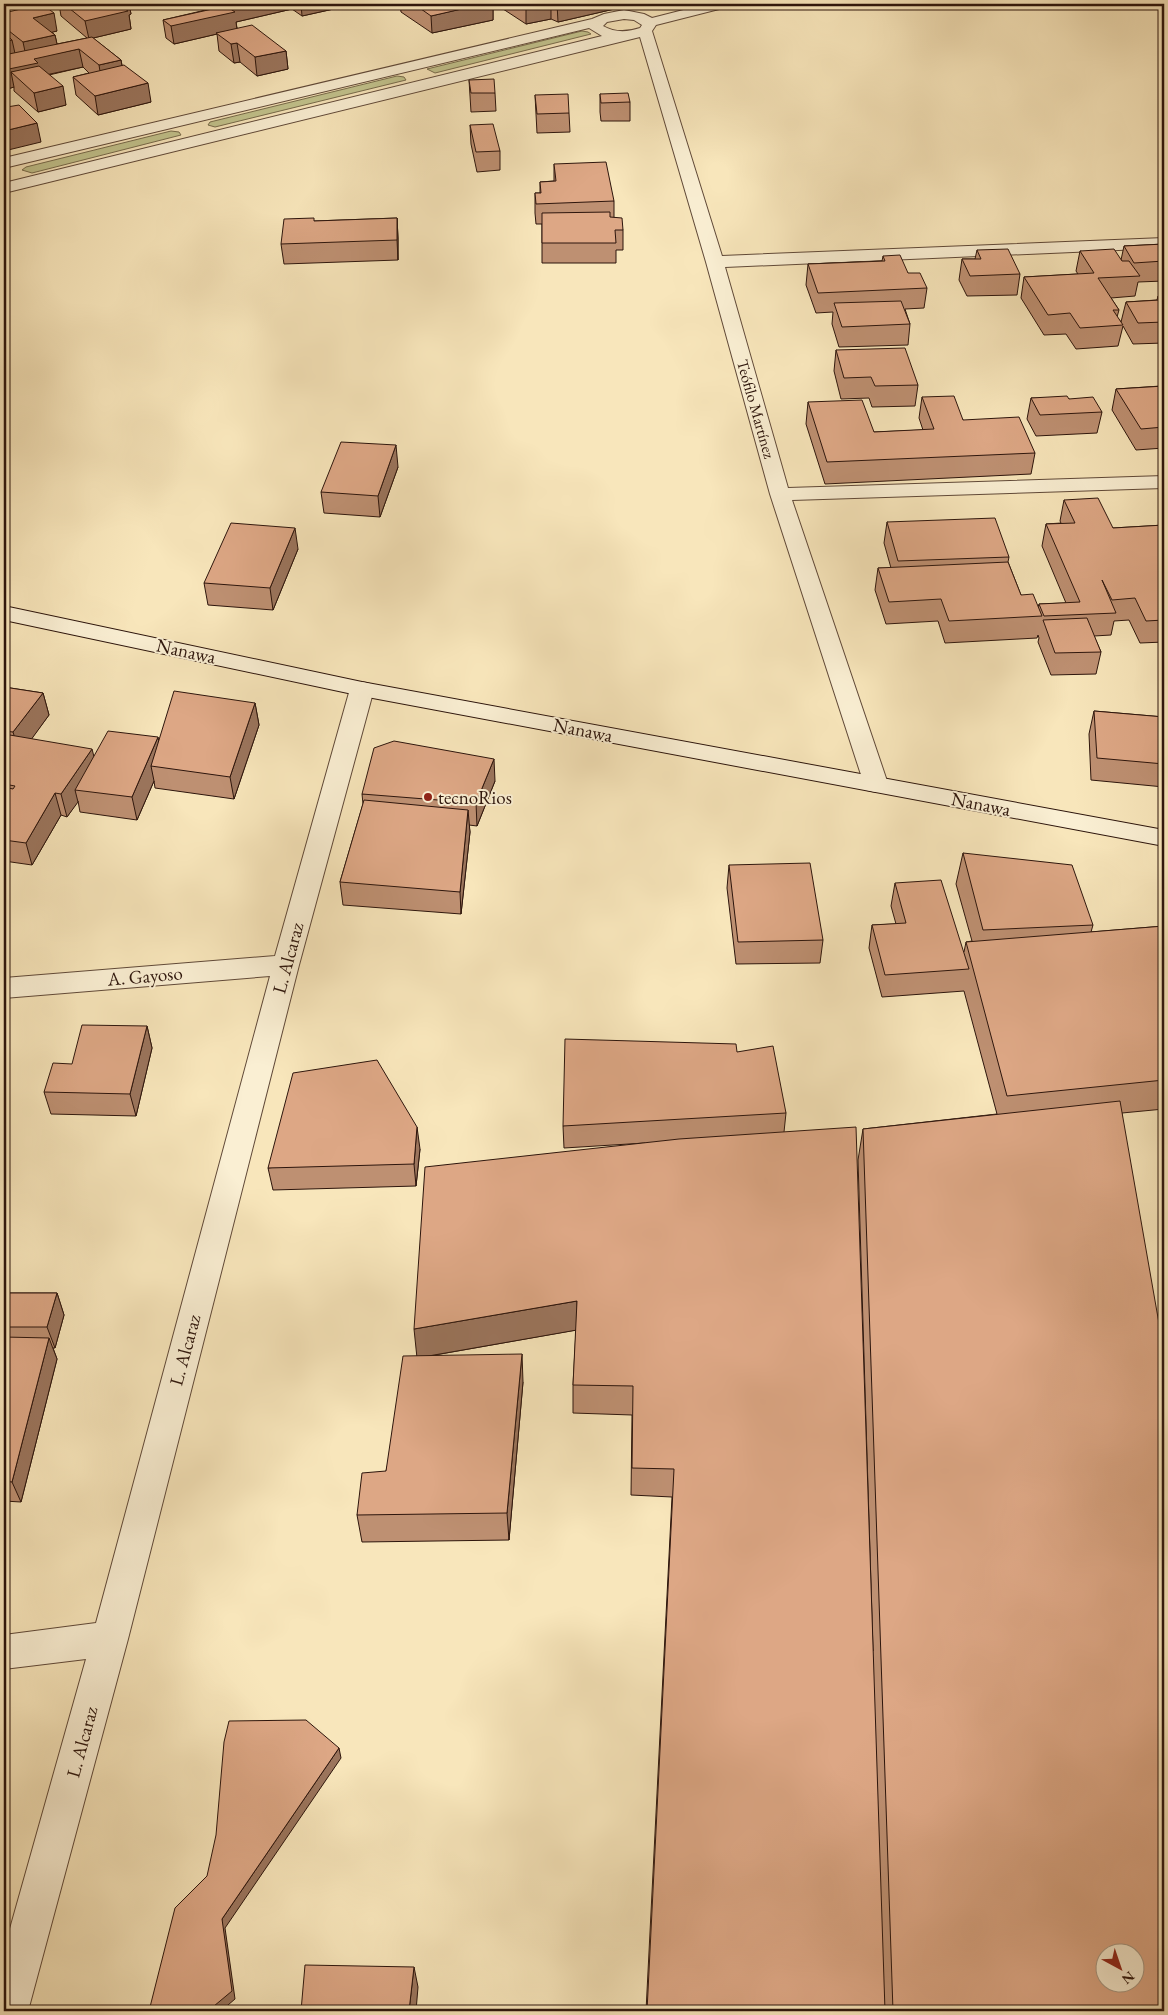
<svg xmlns="http://www.w3.org/2000/svg" width="1168" height="2015" viewBox="0 0 1168 2015" font-family="'EB Garamond',serif">
  <rect width="100%" height="100%" fill="#f8e6bb"/>
  <filter id="stains"><feTurbulence type="fractalNoise" baseFrequency=".004" numOctaves="4"/><feColorMatrix values="0 0 0 0 .2 0 0 0 0 .09 0 0 0 0 .02 0 0 0 .5 -.17"/></filter>
  <radialGradient id="worn" r=".72"><stop offset=".6" stop-color="#630" stop-opacity="0"/><stop offset="1" stop-color="#630" stop-opacity=".3"/></radialGradient>
  <!-- green -->
  <g fill="#c2c38d" stroke="#786c4c">
    <polygon points="582,31 588,32 591,34 435,73 427,69"/>
    <polygon points="397,76 404,77 406,80 215,127 208,125 210,122"/>
    <polygon points="171,131 179,132 181,135 32,173 22,170 26,167"/>
  </g>
  <g fill="none" stroke-linecap="round" stroke-linejoin="round">
    <!-- street casing -->
    <g stroke="#604938" stroke-width="2">
      <g id="street">
        <path d="M707 4H729L727 7 656 25 652 31 722 256 1164 238V248L725 267 788 488 1164 476V488L792 500 888 784 885 790 876 792 867 790 864 784 770 494 706 262 640 37 4 193V183L602 36 589 28 4 168V158L592 19 604 14 624 10 644 14 652 18ZM624 19 634 20 642 25 640 28C628 32 615 33 603 26L607 22Z"/>
        <polygon points="362,682 370,684 374,689 299,965 128,1639 28,2011 4,2011 4,1950 86,1659 4,1669 4,1635 96,1623 270,976 4,998 4,978 275,956 350,689 354,684"/>
      </g>
    </g>
    <!-- secondary casing -->
    <g stroke="#2d150c" stroke-width="2">
      <polygon id="secondary" points="4,606 362,682 1164,830 1164,846 362,696 4,620"/>
    </g>
    <!-- street -->
    <use href="#street" fill="#faefd3" fill-rule="evenodd"/>
    <!-- secondary -->
    <use href="#secondary" fill="#faefd3" fill-rule="evenodd"/>
  </g>
  <!-- wall -->
  <g fill="#be9072" stroke="#2d150c">
    <polygon points="59,4 129,4 131,14 129,15 131,29 93,38 121,60 122,65 151,102 98,115 76,95 73,77 89,73 83,67 49,75 66,105 38,112 14,91 14,87 4,90 4,13 57,31 52,32 55,35 57,44 87,38 61,16"/>
    <polygon points="213,4 347,4 347,6 302,16 292,9 236,22 237,28 286,51 288,69 257,76 240,62 234,63 219,51 217,34 174,44 166,38 163,20 214,8"/>
    <polygon points="400,4 623,4 623,7 558,22 551,19 526,24 500,7 493,9 493,20 432,33 401,12"/>
    <polygon points="469,80 495,93 496,111 471,112"/>
    <polygon points="600,94 630,102 630,121 601,121 600,112"/>
    <polygon points="535,95 569,113 570,132 537,133"/>
    <polygon points="470,125 500,151 500,170 477,172 471,144"/>
    <polygon points="554,164 614,201 614,217 623,230 623,250 616,250 616,263 542,263 542,224 536,224 535,213 535,193 540,193 540,182 554,181"/>
    <polygon points="397,218 398,238 398,260 284,264 281,244 314,221"/>
    <polygon points="1164,244 1164,281 1138,282 1135,296 1111,298 1119,310 1117,317 1121,322 1126,302 1157,300 1158,296 1164,295 1164,343 1133,344 1123,326 1118,346 1076,349 1066,334 1044,335 1021,298 1024,277 1078,274 1076,271 1080,251 1121,260 1124,246"/>
    <polygon points="977,250 1020,274 1017,295 967,296 959,280 962,259 975,259"/>
    <polygon points="883,256 908,273 927,288 924,308 905,309 910,324 908,345 839,347 832,324 833,312 816,313 806,285 808,264 882,261"/>
    <polygon points="836,350 918,385 915,406 872,407 869,398 841,399 834,371"/>
    <polygon points="1163,378 1164,378 1164,448 1136,450 1112,410 1116,389 1161,386"/>
    <polygon points="922,397 963,420 1035,453 1031,474 825,484 806,424 808,402 874,432 923,430 919,418"/>
    <polygon points="1031,398 1069,399 1102,412 1097,433 1036,436 1027,419"/>
    <polygon points="398,467 380,517 324,513 321,492"/>
    <polygon points="1064,500 1113,528 1164,525 1164,642 1140,643 1129,620 1114,621 1111,635 1094,636 1101,652 1096,674 1051,675 1038,642 1039,638 1038,635 1037,638 945,643 938,621 886,624 875,590 878,568 891,568 884,543 887,522 1009,557 1008,562 1021,595 1038,607 1039,604 1066,603 1042,546 1046,524 1061,523 1060,521"/>
    <polygon points="298,549 273,610 208,605 204,583"/>
    <polygon points="4,687 43,693 49,715 31,739 94,756 159,740 255,703 259,725 234,799 155,788 154,781 137,820 80,812 78,801 67,817 61,815 32,865 4,861"/>
    <polygon points="1094,711 1164,717 1164,787 1091,780 1089,734"/>
    <polygon points="495,781 477,826 469,825 470,832 461,914 343,905 340,882 363,804 362,794"/>
    <polygon points="963,853 1093,925 1091,932 1164,926 1164,1109 1122,1113 1164,2011 646,2011 672,1497 631,1495 632,1415 573,1413 573,1385 576,1330 435,1355 523,1382 509,1540 362,1542 357,1515 386,1471 417,1355 645,1143 564,1148 563,1126 737,1052 786,1113 784,1132 873,1651 858,1160 863,1129 997,1114 964,991 882,997 869,948 872,925 896,924 891,906 895,883 964,952 966,942 972,941 956,884"/>
    <polygon points="729,865 823,940 820,963 736,964 727,888"/>
    <polygon points="147,1026 152,1048 136,1116 51,1114 44,1092"/>
    <polygon points="420,1149 416,1186 273,1190 268,1168"/>
    <polygon points="4,1293 57,1293 64,1315 55,1348 53,1348 57,1359 21,1502 4,1501"/>
  </g>
  <!-- shaded-wall -->
  <g fill="#9b755d" stroke="#2d150c">
    <polygon points="114,4 129,4 131,14 129,15 131,29 89,39 85,21"/>
    <polygon points="235,4 292,4 292,9 236,22 237,30 216,33 217,34 174,44 171,26 226,6"/>
    <polygon points="301,4 347,4 347,6 302,16"/>
    <polygon points="482,4 500,4 500,7 493,9 493,20 432,33 431,16"/>
    <polygon points="537,4 551,4 551,19 526,24 526,6"/>
    <polygon points="557,4 623,4 623,7 558,22"/>
    <polygon points="54,13 57,31 37,36 33,18"/>
    <polygon points="55,35 59,53 79,49 83,67 41,76 11,72 14,87 4,90 4,70 27,61 23,42"/>
    <polygon points="12,40 16,58 4,61 4,42"/>
    <polygon points="237,43 240,62 234,63 231,44"/>
    <polygon points="286,51 288,69 257,76 255,57"/>
    <polygon points="121,60 124,79 102,84 99,65"/>
    <polygon points="148,83 151,102 98,115 95,96"/>
    <polygon points="63,86 66,105 38,112 34,93"/>
    <polygon points="37,123 41,142 4,151 4,131"/>
    <polygon points="397,218 398,238 398,260 397,240"/>
    <polygon points="396,445 398,467 380,517 378,496"/>
    <polygon points="295,528 298,549 273,610 270,588"/>
    <polygon points="43,693 49,715 20,755 13,732"/>
    <polygon points="255,703 259,725 234,799 230,777"/>
    <polygon points="158,737 163,760 151,766 154,781 137,820 132,797"/>
    <polygon points="92,749 98,772 75,790 78,802 67,817 61,794"/>
    <polygon points="494,759 495,781 477,826 476,803"/>
    <polygon points="55,793 61,815 32,865 26,843"/>
    <polygon points="468,810 470,832 461,914 460,892"/>
    <polygon points="147,1026 152,1048 136,1116 130,1094"/>
    <polygon points="417,1127 420,1149 416,1186 414,1164"/>
    <polygon points="57,1293 64,1315 55,1348 47,1327"/>
    <polygon points="577,1301 577,1330 417,1358 414,1329"/>
    <polygon points="49,1338 57,1359 21,1502 12,1482"/>
    <polygon points="522,1354 523,1382 509,1540 507,1513"/>
    <polygon points="339,1748 341,1758 225,1928 235,1999 221,2011 208,2011 222,1919"/>
    <polygon points="414,1967 418,1987 416,2011 409,2011"/>
  </g>
  <!-- building -->
  <g fill="#dda785" stroke="#2d150c" fill-rule="evenodd">
    <polygon points="42,4 54,13 33,18 55,35 23,42 4,27 4,13"/>
    <polygon points="64,4 118,4 128,11 85,21"/>
    <polygon points="223,4 235,4 226,6 235,12 171,26 163,20 226,6"/>
    <polygon points="414,4 484,4 431,16"/>
    <polygon points="522,4 537,4 526,6"/>
    <polygon points="252,25 286,51 255,57 237,43 231,44 216,33"/>
    <polygon points="4,32 12,40 4,42"/>
    <polygon points="92,37 121,60 99,65 79,49 34,59 38,63 4,70 4,55"/>
    <polygon points="124,65 148,83 95,96 73,77"/>
    <polygon points="39,66 63,86 34,93 11,72"/>
    <polygon points="494,79 495,93 471,93 469,80"/>
    <polygon points="628,93 630,102 601,103 600,94"/>
    <polygon points="568,94 569,113 537,114 535,95"/>
    <polygon points="4,104 7,107 19,105 37,123 4,131"/>
    <polygon points="493,124 500,151 476,152 470,125"/>
    <polygon points="606,162 614,201 536,204 535,193 541,193 540,182 556,181 554,164"/>
    <polygon points="610,212 610,217 622,218 623,230 615,230 616,243 542,243 542,213"/>
    <polygon points="314,218 314,221 397,218 397,240 281,244 284,219"/>
    <polygon points="1164,244 1164,261 1134,263 1124,246"/>
    <polygon points="1008,249 1020,274 970,276 962,259 981,259 977,250"/>
    <polygon points="1114,249 1122,261 1129,261 1140,276 1098,278 1119,310 1113,310 1123,325 1080,328 1070,313 1048,315 1024,277 1094,273 1080,251"/>
    <polygon points="900,255 908,273 920,273 927,288 818,293 808,264 885,261 883,256"/>
    <polygon points="1164,295 1164,322 1138,323 1126,302 1160,300 1158,296"/>
    <polygon points="901,301 910,324 842,327 834,303"/>
    <polygon points="905,348 918,385 875,386 871,377 844,378 836,350"/>
    <polygon points="1164,386 1164,427 1141,429 1116,389"/>
    <polygon points="954,396 963,420 1019,417 1035,453 827,462 808,402 862,400 874,432 934,429 922,397"/>
    <polygon points="1067,396 1069,399 1093,397 1102,412 1040,415 1031,398"/>
    <polygon points="341,442 396,445 378,496 321,492"/>
    <polygon points="1098,498 1113,528 1164,525 1164,620 1146,621 1135,598 1112,600 1102,580 1116,613 1044,616 1039,604 1080,602 1046,524 1075,523 1064,500"/>
    <polygon points="995,518 1009,557 898,561 887,522"/>
    <polygon points="231,523 295,528 270,588 204,583"/>
    <polygon points="1008,562 1021,595 1033,594 1042,616 949,621 941,599 889,602 878,568"/>
    <polygon points="1087,618 1101,652 1055,653 1043,620"/>
    <polygon points="4,687 43,693 13,732 4,731"/>
    <polygon points="174,691 255,703 230,777 151,766"/>
    <polygon points="1094,711 1164,717 1164,764 1097,758"/>
    <polygon points="108,731 158,737 132,797 75,790"/>
    <polygon points="4,734 92,749 61,794 55,793 26,843 4,840 4,787 13,789 15,786 4,784"/>
    <polygon points="394,741 494,759 476,803 362,794 374,748"/>
    <polygon points="364,800 468,810 460,892 340,882"/>
    <polygon points="963,853 1072,865 1093,925 983,930"/>
    <polygon points="810,863 823,940 738,942 729,865"/>
    <polygon points="941,880 969,969 885,975 872,925 906,923 895,883"/>
    <polygon points="1164,926 1164,1080 1007,1096 966,942"/>
    <polygon points="82,1025 147,1026 130,1094 44,1092 53,1063 72,1064"/>
    <polygon points="565,1039 736,1044 737,1052 773,1046 786,1113 563,1126"/>
    <polygon points="377,1060 417,1127 414,1164 268,1168 293,1073"/>
    <path d="M1120 1101 1164 1352V2011H893L863 1129ZM1106 1952H1136V1982H1106Z"/>
    <polygon points="856,1127 885,2011 647,2011 674,1469 632,1468 633,1386 573,1385 577,1301 414,1329 425,1167 679,1139"/>
    <polygon points="4,1293 57,1293 47,1327 4,1327"/>
    <polygon points="4,1337 49,1338 12,1482 4,1481"/>
    <polygon points="522,1354 507,1513 357,1515 362,1473 386,1471 403,1356"/>
    <polygon points="306,1720 339,1748 222,1919 232,1991 208,2011 149,2011 175,1908 207,1876 216,1835 224,1742 229,1721"/>
    <polygon points="305,1965 414,1967 409,2011 301,2011"/>
  </g>
  <!-- markers -->
  <circle fill="#8f2418" stroke="#faefd3" stroke-width="2" cx="428" cy="797" r="5"/>
  <g text-anchor="middle" dominant-baseline="central" stroke-width="4" stroke-linejoin="round" paint-order="stroke">
    <!-- far-street labels -->
    <g font-size="16" fill="#2d150c" stroke="#faefd3">
      <text transform="translate(756 409) rotate(74)">Teófilo Martínez</text>
    </g>
    <!-- street labels -->
    <g font-size="19" fill="#2d150c" stroke="#faefd3">
      <text transform="translate(186 651) rotate(12)">Nanawa</text>
      <text transform="translate(583 730) rotate(11)">Nanawa</text>
      <text transform="translate(981 804) rotate(11)">Nanawa</text>
      <text transform="translate(288 958) rotate(-75)">L. Alcaraz</text>
      <text transform="translate(145 976) rotate(-5)">A. Gayoso</text>
      <text transform="translate(185 1350) rotate(-75)">L. Alcaraz</text>
      <text transform="translate(82 1742) rotate(-75)">L. Alcaraz</text>
    </g>
    <!-- poi labels -->
    <g font-size="19" fill="#2d150c" stroke="#faefd3" text-anchor="start">
      <text x="438" y="797">tecnoRios</text>
    </g>
  </g>
  <!-- margin -->
  <rect width="1168" height="2015" fill="none" stroke="#f8e6bb" stroke-width="20"/>
  <rect x="5" y="5" width="1158" height="2005" fill="none" stroke="#2d150c" stroke-width="2.5"/>
  <rect x="10" y="10" width="1148" height="1995" fill="none" stroke="#2d150c"/>
  <!-- north arrow -->
  <g transform="translate(1120 1968) rotate(140)"><circle r="24" fill="#faefd3" stroke="#a89883"/>
  <path d="M0-4L9 19L0 12L-9 19Z" fill="#8f2418"/>
  <text y="-8" font-size="14" font-weight="bold" text-anchor="middle" fill="#2d150c">N</text>
  </g>
  <rect width="100%" height="100%" filter="url(#stains)"/>
  <rect width="100%" height="100%" fill="url(#worn)"/>
</svg>
